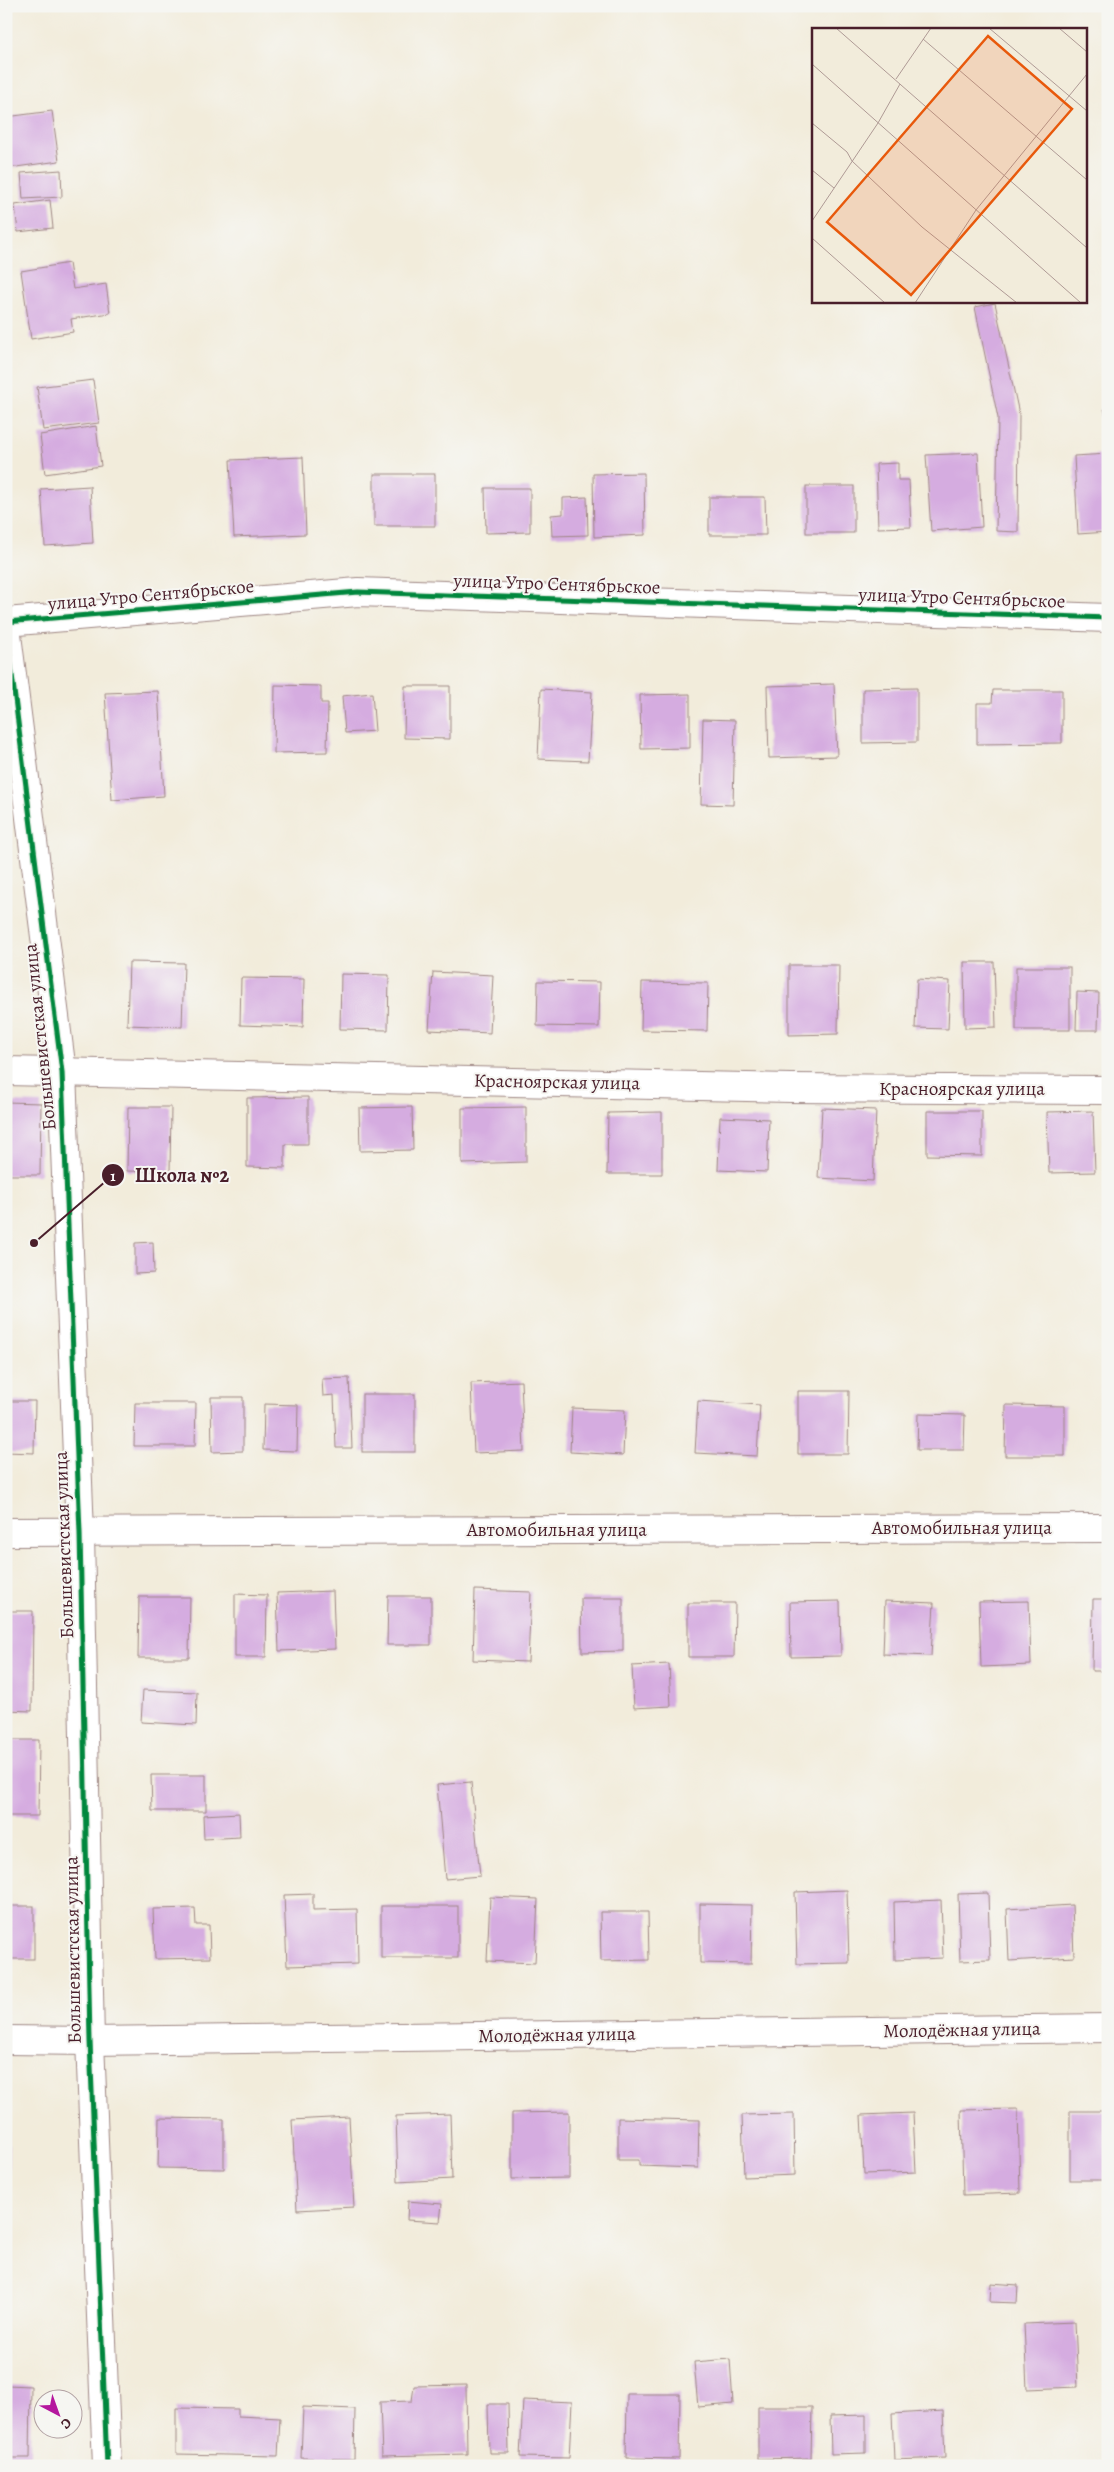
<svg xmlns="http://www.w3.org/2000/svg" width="1114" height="2472" viewBox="0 0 1114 2472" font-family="Alegreya,serif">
  <rect width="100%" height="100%" fill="#f6f6f2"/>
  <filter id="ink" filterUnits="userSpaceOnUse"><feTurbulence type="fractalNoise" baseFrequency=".02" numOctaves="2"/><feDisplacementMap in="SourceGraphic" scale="10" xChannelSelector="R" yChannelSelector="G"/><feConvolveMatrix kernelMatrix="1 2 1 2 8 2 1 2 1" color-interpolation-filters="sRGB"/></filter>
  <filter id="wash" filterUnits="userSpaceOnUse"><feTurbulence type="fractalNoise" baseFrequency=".0096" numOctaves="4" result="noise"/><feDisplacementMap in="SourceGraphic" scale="20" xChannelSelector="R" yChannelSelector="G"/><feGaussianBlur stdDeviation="1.12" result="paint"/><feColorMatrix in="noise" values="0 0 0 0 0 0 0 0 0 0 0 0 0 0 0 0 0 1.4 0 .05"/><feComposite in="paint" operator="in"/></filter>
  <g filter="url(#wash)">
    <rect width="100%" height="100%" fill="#f2ecdb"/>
    <g id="blocks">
      <!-- building -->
      <g fill="#d5ace0">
        <polygon points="790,6 817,6 817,7 791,12"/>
        <polygon points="52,111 59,161 9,168 6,117"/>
        <polygon points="61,170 62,197 23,199 21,173"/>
        <polygon points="50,200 53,228 18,232 15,205"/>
        <polygon points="69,263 73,289 106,284 110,313 71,319 73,332 31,339 21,271"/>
        <polygon points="995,303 1019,414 1018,532 996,531 998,418 975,307"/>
        <polygon points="93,380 99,423 43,430 37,387"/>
        <polygon points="1108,408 1108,422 1107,422 1104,409"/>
        <polygon points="96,426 101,466 45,474 40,435"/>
        <polygon points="978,453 982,527 931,531 926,455"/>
        <polygon points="1108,454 1108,532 1078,534 1074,456"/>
        <polygon points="303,457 306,534 234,537 230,460"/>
        <polygon points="898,463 898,480 909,480 911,527 878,528 876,464"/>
        <polygon points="644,473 645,535 594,537 593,474"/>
        <rect x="374" y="474" width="61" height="52"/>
        <polygon points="90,486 93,543 45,546 41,489"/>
        <rect x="806" y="486" width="48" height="47"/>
        <polygon points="485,488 530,488 530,532 486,533"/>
        <polygon points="587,497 588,535 552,536 551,515 563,514 563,498"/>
        <polygon points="709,497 765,497 766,535 709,535"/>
        <polygon points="834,684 837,756 769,758 767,686"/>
        <polygon points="275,685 321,686 321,703 328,703 327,752 274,753"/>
        <polygon points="405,686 450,686 450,739 404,738"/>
        <polygon points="917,688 917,742 863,743 863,689"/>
        <polygon points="541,689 592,692 588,761 538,759"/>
        <polygon points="993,690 1062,690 1062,743 977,744 977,703 992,703"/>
        <polygon points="158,691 164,796 112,800 105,693"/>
        <polygon points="372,693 375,731 345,733 342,696"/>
        <polygon points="690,694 690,748 641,749 640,695"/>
        <polygon points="703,719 735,720 733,805 701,804"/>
        <polygon points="129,962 184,963 182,1027 127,1025"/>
        <polygon points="964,962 994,962 996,1027 965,1028"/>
        <polygon points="789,965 839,965 838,1034 789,1035"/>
        <rect x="1016" y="967" width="54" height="63"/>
        <polygon points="433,972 493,975 490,1033 429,1030"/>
        <polygon points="341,974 389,975 388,1030 340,1029"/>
        <polygon points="241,978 304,979 303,1027 240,1025"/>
        <polygon points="917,979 950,981 948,1029 915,1028"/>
        <polygon points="538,981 600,982 599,1027 537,1026"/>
        <polygon points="642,982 708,983 707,1031 641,1030"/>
        <polygon points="1077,992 1099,993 1098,1030 1076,1030"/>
        <polygon points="308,1097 308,1144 285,1144 285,1168 247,1167 247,1098"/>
        <polygon points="6,1102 41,1103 40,1175 6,1175"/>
        <polygon points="128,1107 171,1107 170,1172 127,1171"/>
        <polygon points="412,1107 413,1150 360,1151 359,1108"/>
        <polygon points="526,1107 526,1162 462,1164 462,1108"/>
        <polygon points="822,1108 876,1110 873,1181 818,1178"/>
        <polygon points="927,1111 982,1111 982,1156 927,1155"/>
        <polygon points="1093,1111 1095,1172 1049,1173 1047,1112"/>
        <polygon points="662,1112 662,1174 607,1174 608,1113"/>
        <polygon points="720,1117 769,1119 767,1172 718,1170"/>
        <polygon points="153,1242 154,1273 135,1274 135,1243"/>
        <polygon points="349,1378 352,1448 336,1448 334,1395 323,1396 322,1379"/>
        <polygon points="521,1381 524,1451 474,1453 471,1383"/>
        <polygon points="798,1391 849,1391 848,1454 798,1454"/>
        <rect x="362" y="1394" width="53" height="58"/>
        <polygon points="211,1397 243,1397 243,1451 212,1452"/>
        <polygon points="6,1401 35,1401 34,1453 6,1452"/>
        <polygon points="698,1401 760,1405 757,1456 695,1453"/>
        <polygon points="135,1403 196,1403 195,1446 134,1446"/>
        <polygon points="264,1404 298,1405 297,1451 263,1450"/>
        <polygon points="1006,1405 1065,1406 1065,1456 1005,1456"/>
        <polygon points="572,1408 625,1410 623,1455 570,1452"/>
        <polygon points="918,1414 965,1415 964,1450 917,1450"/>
        <polygon points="475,1590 531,1592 528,1662 473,1660"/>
        <polygon points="333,1591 335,1649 279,1651 277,1593"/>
        <polygon points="235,1594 267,1595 266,1657 235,1657"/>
        <polygon points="388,1596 431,1596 431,1645 387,1645"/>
        <polygon points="139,1597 190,1597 189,1658 138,1658"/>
        <polygon points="581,1598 623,1598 623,1651 582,1652"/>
        <polygon points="1093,1599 1108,1599 1108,1671 1092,1671"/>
        <polygon points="840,1601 841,1656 791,1657 790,1602"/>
        <polygon points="885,1601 934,1603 931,1656 883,1654"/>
        <polygon points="1029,1601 1031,1665 981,1667 979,1602"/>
        <polygon points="688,1603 735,1603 734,1657 688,1657"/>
        <polygon points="6,1611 33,1611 32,1711 6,1710"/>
        <polygon points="669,1664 671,1706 634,1708 632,1666"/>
        <polygon points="143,1690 197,1692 196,1725 141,1722"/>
        <polygon points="6,1740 39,1740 38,1816 6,1816"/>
        <polygon points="151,1775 206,1775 206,1811 152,1811"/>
        <polygon points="471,1782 480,1876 445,1879 437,1785"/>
        <polygon points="239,1813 240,1837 204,1839 203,1815"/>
        <polygon points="847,1890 849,1963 797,1964 795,1892"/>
        <polygon points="988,1893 990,1960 960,1961 958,1894"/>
        <polygon points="313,1894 313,1910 357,1909 358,1964 287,1966 284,1895"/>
        <polygon points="490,1897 538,1899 535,1963 487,1961"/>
        <polygon points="941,1900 943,1958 895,1960 894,1902"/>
        <polygon points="700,1904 752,1905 751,1964 700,1963"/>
        <polygon points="1072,1905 1074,1957 1009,1961 1007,1909"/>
        <rect x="6" y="1906" width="28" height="53"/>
        <rect x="381" y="1906" width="77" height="52"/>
        <polygon points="195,1908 196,1925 209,1925 210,1958 155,1959 153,1909"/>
        <polygon points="600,1912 648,1912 649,1960 601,1961"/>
        <polygon points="1018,2109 1020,2193 963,2195 961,2110"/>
        <rect x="1070" y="2111" width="38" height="69"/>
        <polygon points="569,2112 569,2178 512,2179 512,2113"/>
        <polygon points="913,2113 916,2172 864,2174 861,2115"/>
        <polygon points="450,2114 452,2179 398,2182 396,2116"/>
        <polygon points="794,2114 795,2175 744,2177 742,2115"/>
        <polygon points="6,2116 9,2116 8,2187 6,2187"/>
        <polygon points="349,2117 354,2207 297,2210 292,2120"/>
        <polygon points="159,2118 224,2119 224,2169 158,2168"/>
        <polygon points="618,2118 699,2120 698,2168 639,2166 639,2160 618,2160"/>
        <polygon points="408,2201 442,2204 440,2222 407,2220"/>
        <polygon points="991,2283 1018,2285 1017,2303 990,2302"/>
        <polygon points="1075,2322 1078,2387 1027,2389 1024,2324"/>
        <polygon points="730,2359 733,2404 698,2407 694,2362"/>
        <polygon points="6,2385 31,2386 30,2458 6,2458"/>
        <polygon points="466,2385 467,2454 382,2456 380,2402 412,2401 414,2386"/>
        <polygon points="627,2394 680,2394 679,2459 626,2458"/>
        <polygon points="523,2400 572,2402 569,2458 520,2457"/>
        <polygon points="488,2404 508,2404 509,2453 489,2453"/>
        <polygon points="303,2407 355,2409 354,2459 301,2458"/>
        <polygon points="758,2407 812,2407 811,2458 758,2459"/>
        <polygon points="176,2408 238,2409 238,2416 280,2418 278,2456 176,2454"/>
        <polygon points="943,2411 945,2458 894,2460 892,2414"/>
        <polygon points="866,2415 866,2453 831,2454 830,2416"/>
      </g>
    </g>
  </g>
  <g filter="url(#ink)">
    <use href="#blocks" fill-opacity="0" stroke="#9e8683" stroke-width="1"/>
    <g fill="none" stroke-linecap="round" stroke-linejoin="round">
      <!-- minor casing -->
      <g stroke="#9e8683" stroke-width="30">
        <g id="minor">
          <polyline points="6,622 358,592 1108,618"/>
          <polyline points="6,627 62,1072 80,1533 90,2041 107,2466"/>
          <polyline points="6,1071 790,1088 1108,1090"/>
          <polyline points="6,1532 1108,1528"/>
          <polyline points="6,2040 90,2041 1108,2028"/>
        </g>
      </g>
      <!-- minor -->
      <use href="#minor" stroke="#fff" stroke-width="28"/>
      <!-- cycleway casing -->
      <g stroke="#f6f6f2" stroke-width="8">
        <g id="cycleway">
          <polyline points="6,622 358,592 1108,618"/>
          <polyline points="6,627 62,1072 80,1533 90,2041 107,2466"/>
        </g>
      </g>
      <!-- cycleway -->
      <use href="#cycleway" stroke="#00873e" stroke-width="5"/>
    </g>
  </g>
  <g text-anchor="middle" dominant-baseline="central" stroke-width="4" stroke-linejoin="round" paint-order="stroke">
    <!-- street labels -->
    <g font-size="19" fill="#4a1f2b" stroke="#f6f6f2">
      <text transform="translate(557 584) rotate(2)">улица Утро Сентябрьское</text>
      <text transform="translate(151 595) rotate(-5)">улица Утро Сентябрьское</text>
      <text transform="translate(962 598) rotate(2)">улица Утро Сентябрьское</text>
      <text transform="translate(40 1037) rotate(-96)">Большевистская улица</text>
      <text transform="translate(557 1082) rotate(1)">Красноярская улица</text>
      <text x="962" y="1089">Красноярская улица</text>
      <text x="962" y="1528">Автомобильная улица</text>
      <text x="557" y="1530">Автомобильная улица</text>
      <text transform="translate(64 1545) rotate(-92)">Большевистская улица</text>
      <text transform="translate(73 1950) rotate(-91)">Большевистская улица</text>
      <text transform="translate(962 2030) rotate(-1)">Молодёжная улица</text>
      <text transform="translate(557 2035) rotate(-1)">Молодёжная улица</text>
    </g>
  </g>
  <!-- overview -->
  <g transform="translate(812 28)">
    <rect width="275" height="275" fill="#f2ecdb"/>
    <path fill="none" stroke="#af9a95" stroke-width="1" d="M24 0 275 220M177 0 275 83M247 0 275 24M111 11 275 152M0 36 269 275M84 51 119 0M0 95 35 124 40 133 110 199 205 275M0 142 22 160M0 193 66 95 88 56M0 210 73 275M103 275 164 182 275 46"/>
    <path fill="#e8590c" fill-opacity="0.15" stroke="#e8590c" stroke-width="2.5" d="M176 8 260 81 99 267 15 194Z"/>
    <rect width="275" height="275" fill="none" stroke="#4a1f2b" stroke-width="2.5"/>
  </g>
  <!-- callouts -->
  <path fill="none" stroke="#4a1f2b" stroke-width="2" d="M34 1243L113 1175"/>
  <g fill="#4a1f2b" stroke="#f6f6f2" stroke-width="2">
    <circle cx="34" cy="1243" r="5"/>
    <circle cx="113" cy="1175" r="12"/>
  </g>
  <g font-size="15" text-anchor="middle" font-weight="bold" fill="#fff">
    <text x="113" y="1181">1</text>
  </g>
  <g font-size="20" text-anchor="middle" font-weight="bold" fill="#4a1f2b" stroke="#f6f6f2" stroke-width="4" stroke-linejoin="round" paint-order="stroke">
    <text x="182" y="1182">Школа №2</text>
  </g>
  <!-- margin -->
  <rect width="1114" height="2472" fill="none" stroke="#f6f6f2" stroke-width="25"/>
  <!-- north arrow -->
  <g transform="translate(58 2414) rotate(139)"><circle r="24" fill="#f6f6f2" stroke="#b1a0a2"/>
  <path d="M0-4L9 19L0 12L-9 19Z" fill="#b5179e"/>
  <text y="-8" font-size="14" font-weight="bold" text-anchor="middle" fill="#4a1f2b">С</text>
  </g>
</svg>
